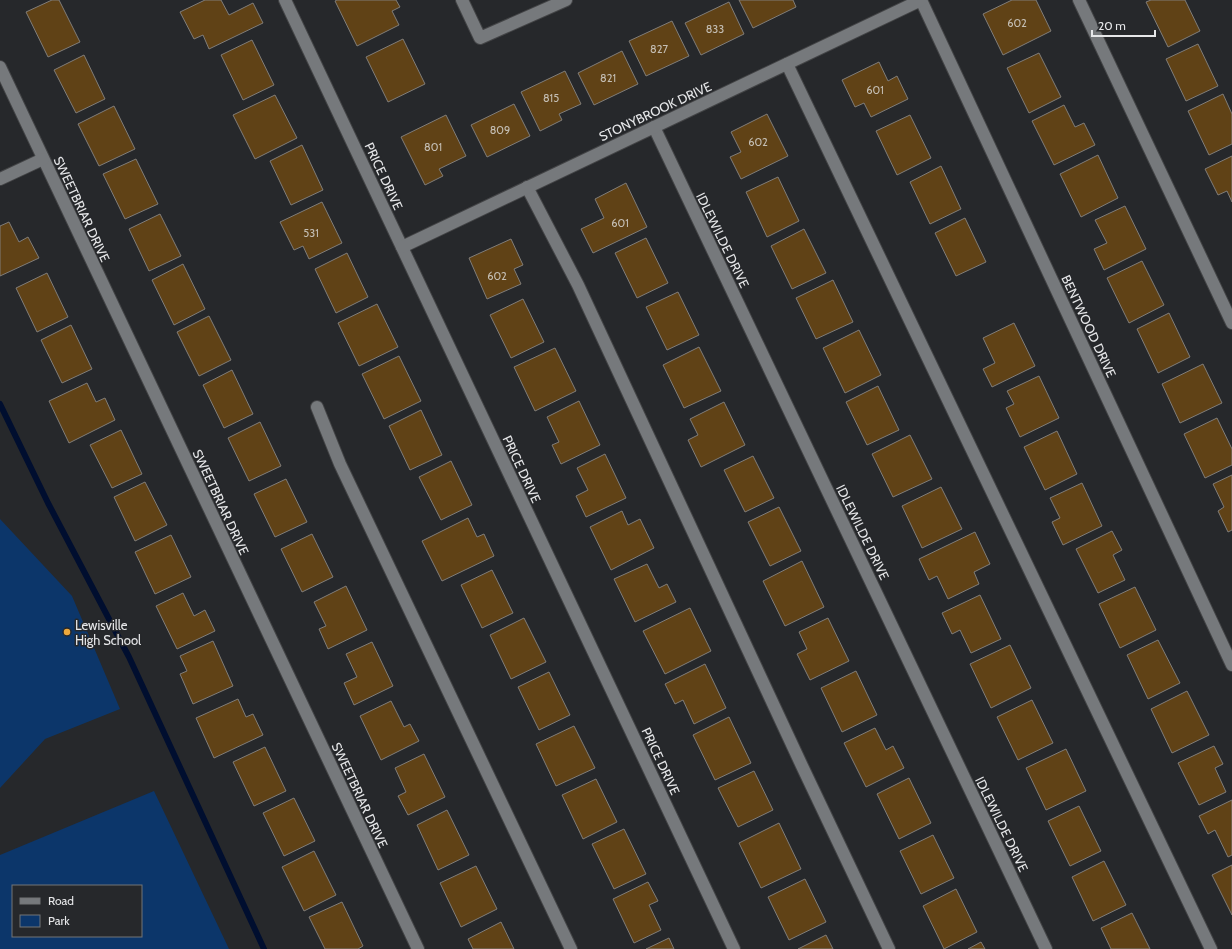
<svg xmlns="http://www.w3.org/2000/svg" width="1232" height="949" viewBox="0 0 1232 949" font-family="Cabin,sans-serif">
  <rect width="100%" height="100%" fill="#26282b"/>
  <!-- green -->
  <g fill="#0c366a" fill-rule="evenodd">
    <polygon points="0,519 72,596 120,709 45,739 0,788"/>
    <path d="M154 791 229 949H0V855ZM13 886H141V936H13Z"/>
  </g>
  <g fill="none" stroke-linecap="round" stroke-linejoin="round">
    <!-- stream -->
    <polyline stroke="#000e2f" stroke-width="6" points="0,404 48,503 129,657 264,949"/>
  </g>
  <!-- building -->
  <g fill="#604216" stroke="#807d79">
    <polygon points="52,0 59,0 80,42 48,57 26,12"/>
    <polygon points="205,0 221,0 229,15 253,3 263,23 209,49 203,35 194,39 180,12"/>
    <polygon points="337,0 396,0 400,7 392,11 399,25 357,46 335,1"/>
    <polygon points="739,0 793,0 796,7 753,28"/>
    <polygon points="1012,0 1036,0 1051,31 1003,55 983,14"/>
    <polygon points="1151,0 1185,0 1200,31 1168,47 1146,2"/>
    <polygon points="729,2 744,34 701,55 685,23"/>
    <polygon points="672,21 689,56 646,76 629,41"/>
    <polygon points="403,39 425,84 388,102 366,57"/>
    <polygon points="252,40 274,85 243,100 221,55"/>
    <polygon points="1198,44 1218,86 1186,101 1166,59"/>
    <polygon points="622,51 638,84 594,105 578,73"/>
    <polygon points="1039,53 1061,97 1029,113 1007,68"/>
    <polygon points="84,55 105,99 76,113 54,70"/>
    <polygon points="879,62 888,81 897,76 908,99 871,117 864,103 855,107 842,80"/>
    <polygon points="565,71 581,104 559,114 562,120 540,131 521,92"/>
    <polygon points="1223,94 1232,114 1232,144 1209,155 1188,111"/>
    <polygon points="275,95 297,138 255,159 233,115"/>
    <polygon points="514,104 530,136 487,157 471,125"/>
    <polygon points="1064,105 1075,127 1084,123 1095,145 1054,165 1032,121"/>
    <polygon points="114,106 135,149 99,166 78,124"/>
    <polygon points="767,114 788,156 741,179 730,157 741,152 731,132"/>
    <polygon points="446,115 466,156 439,169 443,176 425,185 401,137"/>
    <polygon points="910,115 931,158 897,175 876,131"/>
    <polygon points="302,145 323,190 291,205 270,161"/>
    <polygon points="1098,155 1118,198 1081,217 1060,174"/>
    <polygon points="1232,156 1232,202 1227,191 1218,195 1205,169"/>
    <polygon points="136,159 158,204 125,219 103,174"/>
    <polygon points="941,166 961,209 930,224 910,182"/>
    <polygon points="778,177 799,221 767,237 746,192"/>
    <polygon points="626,183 647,227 593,253 581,229 604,218 595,199"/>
    <polygon points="322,202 342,243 309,259 303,246 294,250 280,222"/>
    <polygon points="1125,206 1146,249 1104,270 1094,249 1107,243 1095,220"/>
    <polygon points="160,214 181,256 149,271 129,229"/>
    <polygon points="965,218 986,262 956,276 935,233"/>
    <polygon points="9,222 19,242 28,237 39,258 0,276 0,226"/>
    <polygon points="804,229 826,273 792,289 771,246"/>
    <polygon points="646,238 668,283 637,298 615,253"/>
    <polygon points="511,239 523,265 514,269 521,284 487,299 469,258"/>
    <polygon points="347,253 368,297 336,313 315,269"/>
    <polygon points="1142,261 1164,305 1129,323 1107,278"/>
    <polygon points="183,264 205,309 174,325 152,280"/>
    <polygon points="47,273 68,317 37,332 16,288"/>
    <polygon points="833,280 853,322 816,339 796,298"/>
    <polygon points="678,292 699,335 667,350 646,307"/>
    <polygon points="523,299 544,342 511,358 490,315"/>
    <polygon points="377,304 398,347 359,366 338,323"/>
    <polygon points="1169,313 1190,357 1158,373 1137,329"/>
    <polygon points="209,316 231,360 199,376 177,332"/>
    <polygon points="1014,323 1035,366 992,387 983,369 995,363 983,338"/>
    <polygon points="71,325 92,369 62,383 41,340"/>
    <polygon points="859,330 881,375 845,393 823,348"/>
    <polygon points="699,347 721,391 684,408 663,365"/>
    <polygon points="555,348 576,391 535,411 514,367"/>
    <polygon points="399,356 421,401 384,419 362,374"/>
    <polygon points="1203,364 1222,403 1180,423 1162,384"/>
    <polygon points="232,370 253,414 224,428 203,385"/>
    <polygon points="1039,376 1059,418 1020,437 1006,408 1014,404 1007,391"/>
    <polygon points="87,383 96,402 105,398 115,420 69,443 49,401"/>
    <polygon points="878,386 899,430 867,445 846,402"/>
    <polygon points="579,401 600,445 561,464 552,445 559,442 547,417"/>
    <polygon points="724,402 745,445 701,467 688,440 698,435 690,419"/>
    <polygon points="421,410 442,455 410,470 389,426"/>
    <polygon points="1217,418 1232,449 1232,465 1205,478 1184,434"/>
    <polygon points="260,422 281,466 249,481 228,438"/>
    <polygon points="121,430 142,474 112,488 90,445"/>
    <polygon points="1057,431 1077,474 1045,490 1024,447"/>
    <polygon points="910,435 932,479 893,497 872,454"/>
    <polygon points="605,454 626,498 586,517 576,496 588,490 577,468"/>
    <polygon points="753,456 774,498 745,512 724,470"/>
    <polygon points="451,461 472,505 441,520 419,477"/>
    <polygon points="1232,475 1232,530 1228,532 1218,511 1224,507 1213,484"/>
    <polygon points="286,479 307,522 275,537 254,494"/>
    <polygon points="145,482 167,525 135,541 114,497"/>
    <polygon points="1082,483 1102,526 1063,545 1052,522 1060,518 1050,498"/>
    <polygon points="941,487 962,529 922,548 902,506"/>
    <polygon points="779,507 801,551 770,566 748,522"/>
    <polygon points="622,511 628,525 640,519 654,548 611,570 590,527"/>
    <polygon points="468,518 477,537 484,534 494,556 442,581 422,541"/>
    <polygon points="1112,531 1122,550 1113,555 1125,580 1098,593 1076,549"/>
    <polygon points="975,532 990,564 974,572 979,584 948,599 937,576 929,580 919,559"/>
    <polygon points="312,534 333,577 302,592 281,549"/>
    <polygon points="171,535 191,577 155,594 135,552"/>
    <polygon points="802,561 824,607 785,626 763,581"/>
    <polygon points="647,564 659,588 667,584 676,602 635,622 614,579"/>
    <polygon points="492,570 513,613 482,628 461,585"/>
    <polygon points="346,586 367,630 328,649 319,629 326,626 314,602"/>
    <polygon points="1135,587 1156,630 1120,648 1099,604"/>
    <polygon points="183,593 194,616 205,610 215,631 177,649 156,606"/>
    <polygon points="980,595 1001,639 971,653 960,630 952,634 942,613"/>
    <polygon points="690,608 711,651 665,674 643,631"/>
    <polygon points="524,618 546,662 511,679 490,635"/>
    <polygon points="828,618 849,661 810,680 797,654 807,649 799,632"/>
    <polygon points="1158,640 1180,683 1148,699 1127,655"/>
    <polygon points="213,641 233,686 193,704 180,674 187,671 180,656"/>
    <polygon points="372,642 393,686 354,705 344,683 357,677 346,654"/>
    <polygon points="1010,645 1031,688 991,708 970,664"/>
    <polygon points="705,664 726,708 694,724 683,700 675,704 665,684"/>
    <polygon points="856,671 877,715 842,732 821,688"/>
    <polygon points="549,672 570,715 539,730 518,687"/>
    <polygon points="1187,691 1209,735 1172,753 1151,709"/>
    <polygon points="238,699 246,717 253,714 263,735 214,758 196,718"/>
    <polygon points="1032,700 1053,743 1018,760 997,717"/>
    <polygon points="391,701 404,727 410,724 419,741 381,760 360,716"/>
    <polygon points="729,717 751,763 715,780 693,735"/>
    <polygon points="574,726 595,768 556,786 536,744"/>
    <polygon points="875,728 886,750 893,746 904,768 866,787 844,743"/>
    <polygon points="1214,746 1223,764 1215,768 1226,792 1199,805 1178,763"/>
    <polygon points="265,747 286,791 254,806 233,762"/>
    <polygon points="1066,749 1086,791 1046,810 1026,768"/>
    <polygon points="424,754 445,797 408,815 398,796 406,792 395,768"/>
    <polygon points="754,771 773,810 738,827 718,788"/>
    <polygon points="909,778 931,823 899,839 877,794"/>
    <polygon points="596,779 617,822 583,839 562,795"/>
    <polygon points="294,798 315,841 284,856 263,813"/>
    <polygon points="1232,800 1232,855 1228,857 1215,830 1208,834 1199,816"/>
    <polygon points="1079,806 1101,851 1070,866 1048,821"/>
    <polygon points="447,810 469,855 438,870 417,825"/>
    <polygon points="779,823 801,869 761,888 739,843"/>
    <polygon points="624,829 646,874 614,889 592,844"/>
    <polygon points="933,835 954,878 921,894 900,851"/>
    <polygon points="314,851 336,895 304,911 282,867"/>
    <polygon points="1104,861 1126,905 1093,921 1072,877"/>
    <polygon points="1232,865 1232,915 1212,875"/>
    <polygon points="476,866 497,909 461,927 440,883"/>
    <polygon points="805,879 826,922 789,940 768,897"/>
    <polygon points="648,882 658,901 649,905 661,930 634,943 613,899"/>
    <polygon points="956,889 977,932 944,949 923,906"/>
    <polygon points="342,902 363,946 358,949 325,949 309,917"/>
    <polygon points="1132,913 1150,949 1111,949 1101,928"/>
    <polygon points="501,922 514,949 473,949 468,939"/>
    <polygon points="826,935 833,949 798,949"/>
    <polygon points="669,938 674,949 646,949"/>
    <polygon points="981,942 985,949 968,949"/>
  </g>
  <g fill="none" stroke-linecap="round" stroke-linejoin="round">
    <!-- service casing -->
    <g stroke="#434446" stroke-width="14">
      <g id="service">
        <polyline points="462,0 480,38 566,0"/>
        <polyline points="1079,0 1232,323"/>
        <polyline points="787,64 1211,949"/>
        <polyline points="527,187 578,285 802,766 889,949"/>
        <polyline points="317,407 340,464 571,949"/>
      </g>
    </g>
    <!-- minor casing -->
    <g stroke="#434446" stroke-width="14">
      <g id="minor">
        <polyline points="285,0 734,949"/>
        <polyline points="921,0 1232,665"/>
        <polyline points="0,67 418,949"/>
        <polyline points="654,127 1046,949"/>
        <polyline points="0,179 43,159"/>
        <polyline points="402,247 921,0"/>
      </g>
    </g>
    <!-- service -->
    <use href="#service" stroke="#76797c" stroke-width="12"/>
    <!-- minor -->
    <use href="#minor" stroke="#76797c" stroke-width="12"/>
  </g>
  <!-- markers -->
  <circle fill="#eea83c" stroke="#26282b" stroke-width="1.5" cx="67" cy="632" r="4"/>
  <g text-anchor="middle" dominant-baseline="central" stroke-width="3" stroke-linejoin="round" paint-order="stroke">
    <!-- number labels -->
    <g font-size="11" fill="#c4beb4">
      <text x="1017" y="23">602</text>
      <text x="715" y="29">833</text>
      <text x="659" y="49">827</text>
      <text x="608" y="78">821</text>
      <text x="875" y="90">601</text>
      <text x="551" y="98">815</text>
      <text x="500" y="130">809</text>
      <text x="758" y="142">602</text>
      <text x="433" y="147">801</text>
      <text x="620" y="223">601</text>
      <text x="311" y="233">531</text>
      <text x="497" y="276">602</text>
    </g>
    <!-- street labels -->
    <g font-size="13" fill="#e6e7e9" stroke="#26282b">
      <text transform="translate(655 111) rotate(-25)">STONYBROOK DRIVE</text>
      <text transform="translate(384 176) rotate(65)">PRICE DRIVE</text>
      <text transform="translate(82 209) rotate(65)">SWEETBRIAR DRIVE</text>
      <text transform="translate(723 240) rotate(64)">IDLEWILDE DRIVE</text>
      <text transform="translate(1089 326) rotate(65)">BENTWOOD DRIVE</text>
      <text transform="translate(522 469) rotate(65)">PRICE DRIVE</text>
      <text transform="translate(221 502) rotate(65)">SWEETBRIAR DRIVE</text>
      <text transform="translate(863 532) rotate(64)">IDLEWILDE DRIVE</text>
      <text transform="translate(661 761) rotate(65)">PRICE DRIVE</text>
      <text transform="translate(360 795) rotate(65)">SWEETBRIAR DRIVE</text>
      <text transform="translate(1002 824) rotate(64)">IDLEWILDE DRIVE</text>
    </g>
    <!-- poi labels -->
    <g font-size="13" fill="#e6e7e9" stroke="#26282b" text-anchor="start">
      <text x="75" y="625">Lewisville<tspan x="75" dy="15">High School</tspan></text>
    </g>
  </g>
  <!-- legend -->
  <rect x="12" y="885" width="130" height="52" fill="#26282b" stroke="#737477"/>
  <rect x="20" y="898" width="20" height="6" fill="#76797c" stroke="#737477"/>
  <text x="48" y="905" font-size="12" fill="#e6e7e9">Road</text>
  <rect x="20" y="915" width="20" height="12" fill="#0c366a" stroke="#737477"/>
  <text x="48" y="925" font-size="12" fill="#e6e7e9">Park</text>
  <!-- scale -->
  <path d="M1092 30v6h63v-6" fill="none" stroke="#e6e7e9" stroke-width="2"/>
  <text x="1098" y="30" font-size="12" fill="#e6e7e9" stroke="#26282b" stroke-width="3" paint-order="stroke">20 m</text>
</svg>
